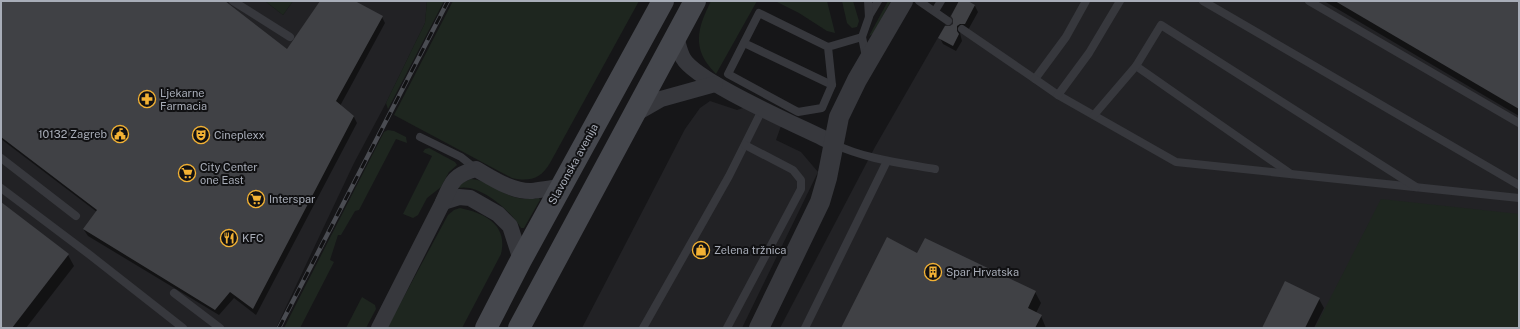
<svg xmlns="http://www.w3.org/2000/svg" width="1520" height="329" viewBox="0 0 1520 329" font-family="'Public Sans',sans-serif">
  <rect width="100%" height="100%" fill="#161618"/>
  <!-- built -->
  <g fill="#222225">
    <polygon points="1,1 265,1 283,15 293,1 427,1 425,23 386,103 354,163 276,328 1,328"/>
    <polygon points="959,1 1519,1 1519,328 780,328 875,147"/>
    <polygon points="710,101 737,110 746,107 781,126 776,140 801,152 818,172 742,328 582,328 685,129 700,108"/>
  </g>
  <!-- green -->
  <g fill="#1e261f">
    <polygon points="265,1 293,1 283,15"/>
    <polygon points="427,1 444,1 388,109 386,103 425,23"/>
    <path d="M453 1H639L550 163C541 179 529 182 512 178L394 115Z"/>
    <path d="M711 1H757L716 74C691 49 697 29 711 1Z"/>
    <polygon points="775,1 827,1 835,33 827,31 799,13"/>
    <polygon points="842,1 853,1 859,21 857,27 852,28 847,23"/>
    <polygon points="888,1 891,1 873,34 869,36"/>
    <polygon points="388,130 394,131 406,137 407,143 396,139 359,210 355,211 341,235 338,235 330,260 334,262 300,328 284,328 384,132"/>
    <polygon points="429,148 455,162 457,165 449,172 441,187 427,198 418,215 413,218 403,214 432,156 423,152 425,149"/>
    <path d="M471 179C497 181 504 204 539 198L540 200 524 228H521C511 211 480 183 458 188L457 185Z"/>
    <polygon points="1381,199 1519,214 1519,328 1315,328"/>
    <path d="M460 208C485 213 508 225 501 254L462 328H387L448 215 454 210Z"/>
    <polygon points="362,297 375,305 376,309 366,328 346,328"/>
  </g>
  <!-- shadow -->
  <g fill="#0007">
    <polygon points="1,1 223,1 287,50 321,1 353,1 382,17 385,23 340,106 354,117 357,123 256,315 234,298 219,315 88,236 84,230 97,212 1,139"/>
    <polygon points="960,1 966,1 975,6 978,12 968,30 960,33 962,41 956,51 943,44 940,38 954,24"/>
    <polygon points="1324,1 1519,1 1519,116"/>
    <polygon points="1,203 68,255 74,266 26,328 1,328"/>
    <polygon points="918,254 1035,292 1041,303 1036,313 1041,316 1046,328 842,328"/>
    <polygon points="1319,299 1324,308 1314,328 1264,328"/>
  </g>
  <!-- building -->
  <g fill="#404145">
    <polygon points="1,1 225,1 287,49 320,1 355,1 383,16 336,101 354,116 253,309 230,292 215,310 83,229 97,210 1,137"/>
    <polygon points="959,1 968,1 975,5 965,24 960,24 957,26 957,31 959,34 953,46 938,38 945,26 950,26 953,24 953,19 951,16"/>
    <polygon points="1335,1 1519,1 1519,109"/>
    <polygon points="1,202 69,254 12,328 1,328"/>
    <polygon points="887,237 917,253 925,238 1036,291 1028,308 1042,315 1035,328 841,328"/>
    <polygon points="1285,281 1320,298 1305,328 1262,328"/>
  </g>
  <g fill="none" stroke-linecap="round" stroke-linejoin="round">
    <!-- service -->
    <g stroke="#37383d" stroke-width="8">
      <polyline points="233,1 290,37"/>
      <polyline points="919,1 948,21"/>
      <polyline points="1203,1 1519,185"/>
      <polyline points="1309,1 1519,123"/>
      <polyline points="935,11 941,1"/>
      <polyline points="869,16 878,1"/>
      <polyline points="962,29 1035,79 1066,37 1086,1"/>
      <polyline points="744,43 832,85"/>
      <polyline points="828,47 832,85 822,108 798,112 728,74 759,13 828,47 862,37"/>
      <polyline points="866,57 862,37 869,17 868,1"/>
      <polyline points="1136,66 1291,174"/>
      <polyline points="1035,79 1058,95 1176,162 1519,198"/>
      <polyline points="1058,95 1089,53 1120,1"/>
      <polyline points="1094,115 1136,66 1161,25 1416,187"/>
      <polyline points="420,137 461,157 476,169"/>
      <path d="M834 144C865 159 901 163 935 169"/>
      <polyline points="1,158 76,216"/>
      <polyline points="1,188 90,255 183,328"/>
      <polyline points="174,293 220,328"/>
      <polyline points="643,328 729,176 763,108"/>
      <polyline points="727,328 801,189 801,180 793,170 745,145"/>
      <polyline points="805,328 887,161"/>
    </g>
    <!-- minor -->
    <g stroke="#37383d" stroke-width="16">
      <path d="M675 34C678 42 679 51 683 58 696 82 804 128 833 143"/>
      <polyline points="633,115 661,99 715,84"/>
      <polyline points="443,202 459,197 470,198 498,214 510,226 521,260"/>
      <path d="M379 328 443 202C452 181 454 175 476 169 492 178 512 192 532 191 541 190 551 188 561 187"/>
    </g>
    <!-- tertiary -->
    <polyline stroke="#37383d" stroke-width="20" points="759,328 820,202 827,178 839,117 857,80 903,1"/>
    <!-- secondary -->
    <g stroke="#45474d" stroke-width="22">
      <polyline points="486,328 521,260 663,1"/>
      <polyline points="519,328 695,1"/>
    </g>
    <!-- rail casing -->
    <g stroke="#4a4c52" stroke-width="4.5">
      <polyline id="rail" points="279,328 448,1"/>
    </g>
    <!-- rail -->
    <use href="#rail" stroke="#111113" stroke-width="3" stroke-dasharray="9" stroke-linecap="butt"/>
  </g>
  <!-- icons -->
  <defs>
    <g id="pharmacy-ring" transform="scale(0.9)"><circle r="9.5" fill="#111113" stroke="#f2b134" stroke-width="1.5"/><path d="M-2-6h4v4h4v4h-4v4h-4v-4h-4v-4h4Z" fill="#f2b134"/></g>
    <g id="civic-ring" transform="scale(0.9)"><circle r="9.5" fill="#111113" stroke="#f2b134" stroke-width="1.5"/><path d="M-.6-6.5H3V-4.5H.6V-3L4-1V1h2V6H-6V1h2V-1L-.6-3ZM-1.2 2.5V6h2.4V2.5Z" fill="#f2b134"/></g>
    <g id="theatre-ring" transform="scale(0.9)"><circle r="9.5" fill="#111113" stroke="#f2b134" stroke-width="1.5"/><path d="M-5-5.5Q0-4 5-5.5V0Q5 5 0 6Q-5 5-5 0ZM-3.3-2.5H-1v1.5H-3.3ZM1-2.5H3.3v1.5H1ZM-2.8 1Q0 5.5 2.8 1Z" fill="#f2b134"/></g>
    <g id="supermarket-ring" transform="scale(0.9)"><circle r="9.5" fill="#111113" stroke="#f2b134" stroke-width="1.5"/><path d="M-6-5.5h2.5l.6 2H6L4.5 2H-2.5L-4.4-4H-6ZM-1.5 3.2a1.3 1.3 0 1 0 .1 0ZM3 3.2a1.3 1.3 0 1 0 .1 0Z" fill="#f2b134"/></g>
    <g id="restaurant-ring" transform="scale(0.9)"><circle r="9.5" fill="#111113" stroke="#f2b134" stroke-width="1.5"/><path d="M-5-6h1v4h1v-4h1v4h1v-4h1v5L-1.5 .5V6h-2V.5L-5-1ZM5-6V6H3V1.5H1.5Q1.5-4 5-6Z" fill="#f2b134"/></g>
    <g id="shop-ring" transform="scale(0.9)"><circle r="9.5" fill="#111113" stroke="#f2b134" stroke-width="1.5"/><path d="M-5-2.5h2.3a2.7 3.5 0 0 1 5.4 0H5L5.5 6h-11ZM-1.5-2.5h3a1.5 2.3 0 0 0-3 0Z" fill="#f2b134"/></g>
    <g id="building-ring" transform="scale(0.9)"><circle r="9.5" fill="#111113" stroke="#f2b134" stroke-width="1.5"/><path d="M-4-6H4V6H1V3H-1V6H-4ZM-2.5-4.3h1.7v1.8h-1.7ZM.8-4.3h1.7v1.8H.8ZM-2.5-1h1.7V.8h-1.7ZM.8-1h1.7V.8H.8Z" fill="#f2b134"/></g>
  </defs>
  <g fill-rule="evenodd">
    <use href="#pharmacy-ring" x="147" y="99"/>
    <use href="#civic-ring" x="120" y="134"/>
    <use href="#theatre-ring" x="201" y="135"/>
    <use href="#supermarket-ring" x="187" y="173"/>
    <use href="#supermarket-ring" x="256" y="199"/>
    <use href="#restaurant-ring" x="229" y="238"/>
    <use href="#shop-ring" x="701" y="250"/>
    <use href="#building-ring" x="933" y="272"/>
  </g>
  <g text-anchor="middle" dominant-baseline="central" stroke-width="4" stroke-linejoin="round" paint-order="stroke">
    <!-- poi labels -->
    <g font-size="11" fill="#a8adb8" stroke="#111113" text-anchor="start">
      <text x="160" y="93">Ljekarne<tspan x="160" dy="13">Farmacia</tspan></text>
      <text x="107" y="134" text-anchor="end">10132 Zagreb</text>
      <text x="214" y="135">Cineplexx</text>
      <text x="200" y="167">City Center<tspan x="200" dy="13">one East</tspan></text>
      <text x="269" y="199">Interspar</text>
      <text x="242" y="238">KFC</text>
      <text x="714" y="250">Zelena tržnica</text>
      <text x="946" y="272">Spar Hrvatska</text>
    </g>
    <!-- street labels -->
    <g font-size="11" fill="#a8adb8" stroke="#111113">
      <text transform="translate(573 164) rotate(-61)">Slavonska avenija</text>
    </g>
  </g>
  <!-- border -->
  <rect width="1520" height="329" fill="none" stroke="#a8adb8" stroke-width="4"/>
</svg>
